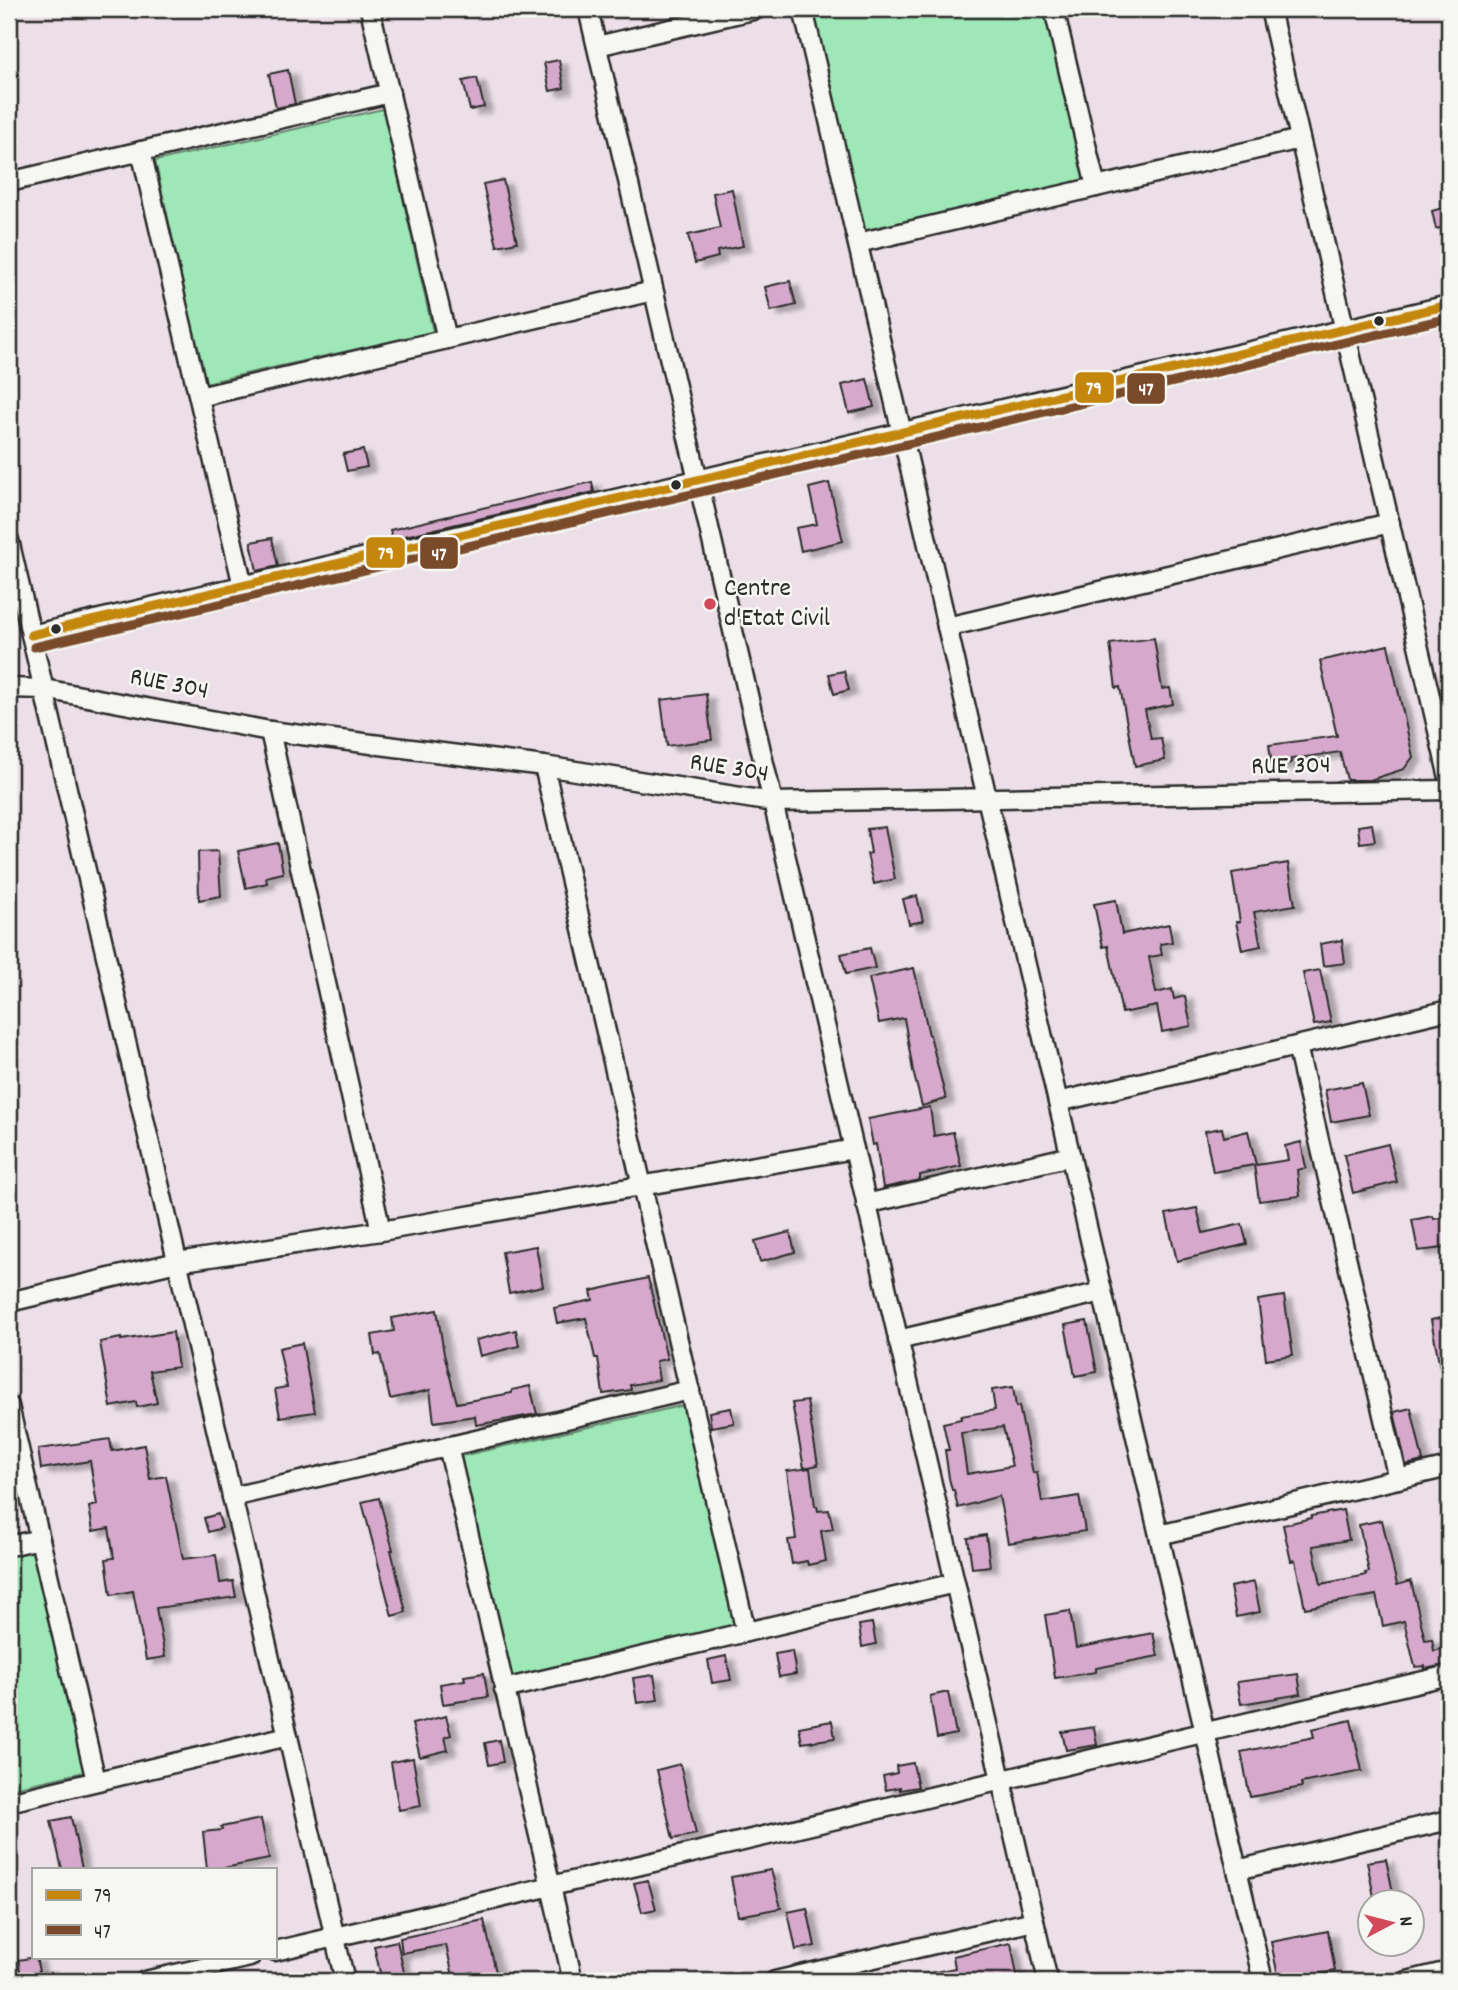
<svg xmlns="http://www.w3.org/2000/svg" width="1458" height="1990" viewBox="0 0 1458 1990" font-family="Dekko,sans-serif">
  <defs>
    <filter id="shadow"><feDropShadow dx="8" dy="4.5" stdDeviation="2" flood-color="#0004"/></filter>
  </defs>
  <rect width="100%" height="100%" fill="#ecdfe7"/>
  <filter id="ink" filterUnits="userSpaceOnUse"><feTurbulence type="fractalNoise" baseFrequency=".0143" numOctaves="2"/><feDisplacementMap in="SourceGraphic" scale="14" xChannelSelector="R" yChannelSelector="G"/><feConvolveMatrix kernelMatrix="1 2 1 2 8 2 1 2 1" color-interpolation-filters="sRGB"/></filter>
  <g filter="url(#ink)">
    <!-- green -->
    <g fill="#9ee7b6" stroke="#648970" stroke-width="2">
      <polygon points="811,9 1047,9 1086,180 858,232"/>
      <polygon points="383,109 433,332 205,383 155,161"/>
      <polygon points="689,1404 739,1627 511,1678 461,1456"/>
      <polygon points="34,1550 84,1772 9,1789 9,1556"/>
    </g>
    <!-- building -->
    <g fill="#d6a9cc" stroke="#2b2b2b" stroke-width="2" fill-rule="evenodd" filter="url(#shadow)">
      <polygon points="559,60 564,88 550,91 544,63"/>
      <polygon points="288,70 295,104 276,108 269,74"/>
      <polygon points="477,78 484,107 470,110 463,81"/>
      <polygon points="503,180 517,242 497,246 483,184"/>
      <polygon points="732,189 743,246 717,251 718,257 695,263 688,235 720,228 713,193"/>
      <polygon points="1449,206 1449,226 1436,229 1432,211"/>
      <polygon points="790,281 796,305 771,311 765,287"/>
      <polygon points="867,379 874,407 849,413 842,385"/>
      <polygon points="363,450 367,467 347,471 343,454"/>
      <polygon points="592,482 594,492 392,539 390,530"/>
      <polygon points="829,483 843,541 801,551 796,528 817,524 809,488"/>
      <polygon points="272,538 278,566 257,571 251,542"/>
      <polygon points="1154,638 1162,689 1170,688 1173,704 1145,710 1151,739 1161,738 1165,760 1135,766 1120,687 1116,688 1110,644"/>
      <polygon points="1388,645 1413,757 1404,769 1370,780 1347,780 1340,752 1291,759 1291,763 1272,766 1269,745 1337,736 1320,661"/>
      <polygon points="844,671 849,690 834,694 829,674"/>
      <polygon points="706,694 712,740 667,746 661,700"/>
      <polygon points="1372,824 1375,841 1360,843 1358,826"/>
      <polygon points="885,827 895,879 874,884 867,854 871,853 867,829"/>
      <polygon points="278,843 283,873 266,877 267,883 246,888 238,851"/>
      <polygon points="218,851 221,896 199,900 198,852"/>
      <polygon points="1288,863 1295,905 1254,912 1261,946 1242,950 1236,922 1240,922 1232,873"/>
      <polygon points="917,896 923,921 909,924 903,899"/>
      <polygon points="1116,900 1122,934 1169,924 1172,942 1160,944 1162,955 1149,957 1156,993 1172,989 1174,999 1185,996 1191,1026 1162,1032 1157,1006 1122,1013 1108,946 1103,947 1094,904"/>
      <polygon points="1342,940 1345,963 1323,966 1320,944"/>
      <polygon points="870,948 875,968 846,974 841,954"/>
      <polygon points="914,968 929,1035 930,1035 946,1099 922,1106 913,1071 904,1018 879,1023 869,978"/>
      <polygon points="1320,970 1331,1022 1314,1025 1303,973"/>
      <polygon points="1362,1083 1369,1115 1331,1122 1325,1090"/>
      <polygon points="930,1107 934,1136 953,1132 961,1166 920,1175 920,1180 883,1188 876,1144 873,1145 868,1119"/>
      <polygon points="1222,1128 1224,1137 1248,1131 1256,1165 1288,1160 1285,1146 1301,1142 1306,1168 1297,1170 1300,1196 1259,1201 1254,1165 1213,1172 1205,1131"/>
      <polygon points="1388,1144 1397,1182 1353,1193 1344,1155"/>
      <polygon points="1197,1208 1203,1233 1242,1224 1247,1244 1177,1261 1166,1214"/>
      <polygon points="1433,1216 1434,1219 1449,1216 1449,1244 1443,1246 1443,1248 1418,1251 1412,1220"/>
      <polygon points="790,1232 795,1252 760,1262 755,1241"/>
      <polygon points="536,1246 543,1286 509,1293 502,1252"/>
      <polygon points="648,1278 667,1359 656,1361 659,1380 630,1385 631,1390 603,1394 598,1358 595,1358 586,1318 557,1323 554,1308 593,1300 591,1291"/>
      <polygon points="1284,1296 1293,1355 1266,1359 1258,1300"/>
      <polygon points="437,1310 444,1354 457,1403 512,1393 512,1390 530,1386 537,1414 476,1425 475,1416 434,1422 430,1390 390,1399 380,1354 375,1355 372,1335 394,1331 392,1318"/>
      <polygon points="1449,1316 1449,1378 1442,1378 1431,1320"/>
      <polygon points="1087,1321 1097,1372 1075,1376 1065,1325"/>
      <polygon points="516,1330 519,1346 480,1356 476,1340"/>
      <polygon points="173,1332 178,1367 150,1371 157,1403 137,1407 136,1402 111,1407 100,1342 121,1338 121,1340"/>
      <polygon points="302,1343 315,1412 280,1417 275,1389 287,1387 279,1348"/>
      <path d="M1013 1387 1016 1407 1019 1406 1033 1473 1037 1472 1042 1502 1079 1496 1085 1531 1008 1543 999 1496 958 1508 954 1490H952L949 1478 945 1450H949L943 1423 961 1419V1416L995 1410 992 1390ZM1003 1427 1012 1466 967 1474 961 1433Z"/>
      <polygon points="807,1401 818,1465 804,1468 792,1403"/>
      <polygon points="731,1408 734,1423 711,1427 709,1412"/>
      <polygon points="1411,1408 1423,1461 1406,1465 1394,1412"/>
      <polygon points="110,1439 112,1451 144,1445 150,1479 166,1476 183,1559 216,1555 220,1583 233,1581 236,1597 156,1608 165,1657 146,1660 133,1591 111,1595 106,1559 114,1558 109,1528 93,1531 89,1507 97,1505 90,1461 41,1469 38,1449"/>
      <polygon points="810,1468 815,1506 817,1506 818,1511 829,1510 833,1529 821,1531 826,1561 808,1565 807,1561 792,1564 788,1540 796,1539 787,1471"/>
      <polygon points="379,1498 393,1550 391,1550 406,1612 392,1616 362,1502"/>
      <polygon points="1343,1510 1349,1540 1313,1546 1321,1584 1366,1575 1365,1573 1369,1572 1359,1525 1382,1520 1397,1585 1411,1581 1425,1640 1432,1639 1434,1651 1449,1647 1449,1664 1425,1669 1425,1666 1415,1667 1404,1621 1383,1626 1376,1595 1305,1608 1295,1560 1291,1561 1283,1525 1311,1518 1311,1516"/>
      <polygon points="218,1514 222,1528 208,1532 204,1518"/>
      <polygon points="986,1535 990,1566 972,1568 968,1538"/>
      <polygon points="1254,1582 1260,1612 1236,1617 1230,1587"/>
      <polygon points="1070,1611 1076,1648 1153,1633 1158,1656 1096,1668 1096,1672 1055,1678 1045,1615"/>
      <polygon points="872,1623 876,1644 862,1647 859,1625"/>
      <polygon points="792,1651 796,1674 779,1677 775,1654"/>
      <polygon points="726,1656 731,1680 712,1683 708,1660"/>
      <polygon points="484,1673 488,1697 443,1704 440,1684 465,1680 464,1676"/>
      <polygon points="1298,1674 1301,1694 1241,1704 1237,1682"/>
      <polygon points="654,1675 658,1700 637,1703 633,1678"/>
      <polygon points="948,1692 956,1734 937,1738 930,1696"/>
      <polygon points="446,1716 451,1735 445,1737 448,1750 420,1757 412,1724"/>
      <polygon points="1351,1720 1362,1771 1301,1783 1302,1787 1250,1797 1241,1752 1314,1737 1312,1729"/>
      <polygon points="832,1721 835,1738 802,1743 799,1727"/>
      <polygon points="1094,1727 1097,1745 1066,1750 1062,1732"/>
      <polygon points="499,1740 503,1762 489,1765 485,1743"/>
      <polygon points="413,1758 421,1806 399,1810 391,1762"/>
      <polygon points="913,1763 918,1787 900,1790 900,1787 886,1790 883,1776 897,1773 896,1766"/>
      <polygon points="680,1764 696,1834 673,1839 657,1770"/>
      <polygon points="71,1817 82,1869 62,1869 51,1821"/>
      <polygon points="261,1819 269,1859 219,1869 207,1869 203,1832 222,1830 221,1827"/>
      <polygon points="1386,1859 1395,1902 1375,1902 1367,1862"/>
      <polygon points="771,1870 781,1908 738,1916 731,1877"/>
      <polygon points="648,1880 656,1909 642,1912 634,1883"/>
      <polygon points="807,1908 815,1946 796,1950 788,1912"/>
      <polygon points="484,1920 498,1981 474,1981 472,1972 453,1976 446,1945 402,1953 400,1938"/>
      <polygon points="1328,1931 1335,1971 1279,1981 1271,1942"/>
      <polygon points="397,1941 406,1981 382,1981 374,1946"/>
      <polygon points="1011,1943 1018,1981 925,1981 925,1974 955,1968 953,1956"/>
      <polygon points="36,1957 41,1981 22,1981 18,1960"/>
    </g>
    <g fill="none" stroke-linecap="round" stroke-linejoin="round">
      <!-- minor casing -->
      <g stroke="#2b2b2b" stroke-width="23">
        <g id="minor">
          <polyline points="370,9 447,339"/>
          <polyline points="588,9 1048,1981"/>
          <polyline points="803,9 1263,1981"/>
          <polyline points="1054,9 1096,187"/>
          <polyline points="1270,9 1449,778"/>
          <polyline points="597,46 757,9"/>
          <polyline points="141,151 243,586"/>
          <polyline points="9,182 390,93"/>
          <polyline points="858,243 1300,139"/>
          <polyline points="199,397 653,291"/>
          <polyline points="9,540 345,1981"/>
          <polyline points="947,627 1390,523"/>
          <polyline points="31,635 1449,305"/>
          <polyline points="9,688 44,689 270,731 544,766 773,802 1449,790"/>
          <polyline points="270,731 381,1231"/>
          <polyline points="544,766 746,1632"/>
          <polyline points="1297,1046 1398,1479"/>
          <polyline points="1058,1102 1449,1010"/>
          <polyline points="866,1204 1071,1156"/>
          <polyline points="9,1302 177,1262 381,1231 854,1149"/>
          <polyline points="898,1340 1102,1292"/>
          <polyline points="9,1406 96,1781"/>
          <polyline points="448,1446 573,1981"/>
          <polyline points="232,1497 690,1390"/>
          <polyline points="1159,1535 1449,1467"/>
          <polyline points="9,1546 40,1539"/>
          <polyline points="504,1689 955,1583"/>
          <polyline points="9,1802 288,1736"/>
          <polyline points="1237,1870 1449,1820"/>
          <polyline points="275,1951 1449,1675"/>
          <polyline points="145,1981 250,1957"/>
          <polyline points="775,1981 1034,1921"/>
          <polyline points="1407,1981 1449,1971"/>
        </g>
      </g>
      <!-- minor -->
      <use href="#minor" stroke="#f6f6f2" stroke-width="18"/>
      <!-- bus-1 casing -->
      <g stroke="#f6f6f2" stroke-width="14">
        <polyline id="bus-1" points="31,635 1449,305"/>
      </g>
      <!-- bus-2 casing -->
      <g stroke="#f6f6f2" stroke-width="14">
        <polyline id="bus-2" points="34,647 1449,318"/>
      </g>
      <!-- bus-1 -->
      <use href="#bus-1" stroke="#c4870b" stroke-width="9"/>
      <!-- bus-2 -->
      <use href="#bus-2" stroke="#7a4b2a" stroke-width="9"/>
    </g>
  </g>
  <!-- markers -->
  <g fill="#2b2b2b" stroke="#f6f6f2" stroke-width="2.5">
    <circle cx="1379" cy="321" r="6"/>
    <circle cx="676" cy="485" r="6"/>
    <circle cx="56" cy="629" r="6"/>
  </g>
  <circle fill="#d1495b" stroke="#f6f6f2" stroke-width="2.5" cx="710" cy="604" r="7"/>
  <g text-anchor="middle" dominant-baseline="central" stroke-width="5" stroke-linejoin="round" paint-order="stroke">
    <!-- poi labels -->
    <g font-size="26" fill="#2b2b2b" stroke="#f6f6f2" text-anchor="start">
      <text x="724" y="589">Centre<tspan x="724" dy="30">d'Etat Civil</tspan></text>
    </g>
    <!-- street labels -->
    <g font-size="26" fill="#2b2b2b" stroke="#f6f6f2">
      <text transform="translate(169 685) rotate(11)">RUE 304</text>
      <text transform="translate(1291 767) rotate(-1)">RUE 304</text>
      <text transform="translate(729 769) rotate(9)">RUE 304</text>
    </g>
  </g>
  <g stroke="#f6f6f2" stroke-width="2.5">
    <rect x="1074" y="371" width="41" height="33" rx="7" fill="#c4870b"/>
    <rect x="1126" y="372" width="40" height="33" rx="7" fill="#7a4b2a"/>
    <rect x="365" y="536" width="41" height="33" rx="7" fill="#c4870b"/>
    <rect x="419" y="536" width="40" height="34" rx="7" fill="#7a4b2a"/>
  </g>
  <g font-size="19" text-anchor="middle" font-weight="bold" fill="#fff">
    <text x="1094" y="394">79</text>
    <text x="1146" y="395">47</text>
    <text x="386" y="559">79</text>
    <text x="439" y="560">47</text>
  </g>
  <!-- margin -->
  <rect width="1458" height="1990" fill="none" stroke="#f6f6f2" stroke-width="35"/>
  <rect x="18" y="18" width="1423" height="1955" fill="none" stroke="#2b2b2b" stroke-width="2.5" filter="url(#ink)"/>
  <!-- legend -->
  <rect x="32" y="1868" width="245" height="91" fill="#f6f6f2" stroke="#a5a5a2" stroke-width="2"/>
  <rect x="46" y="1890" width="35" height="10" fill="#c4870b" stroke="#a5a5a2" stroke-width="2"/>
  <text x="94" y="1902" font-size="21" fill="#2b2b2b">79</text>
  <rect x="46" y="1925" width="35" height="10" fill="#7a4b2a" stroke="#a5a5a2" stroke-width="2"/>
  <text x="94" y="1938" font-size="21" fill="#2b2b2b">47</text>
  <!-- north arrow -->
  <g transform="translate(1391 1923) rotate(83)"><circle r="33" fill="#f6f6f2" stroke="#a5a5a2" stroke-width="2"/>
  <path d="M0-5L12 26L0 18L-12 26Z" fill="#d1495b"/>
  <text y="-10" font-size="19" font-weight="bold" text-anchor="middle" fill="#2b2b2b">N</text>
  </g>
</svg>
